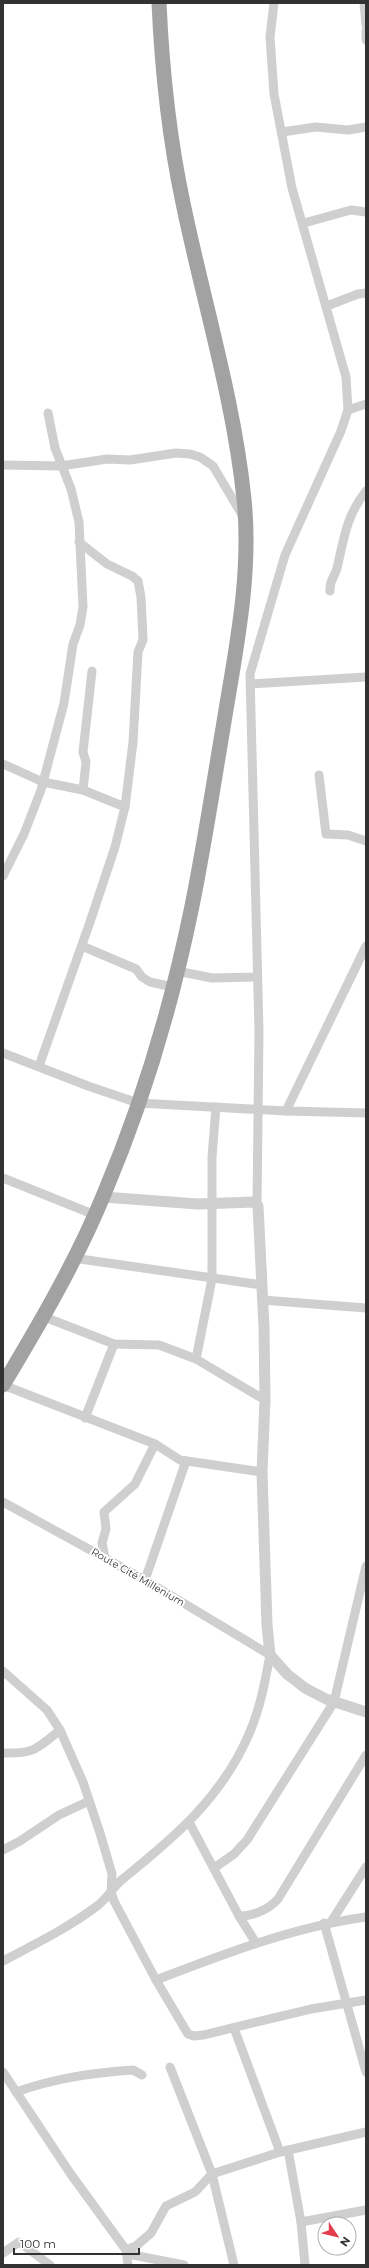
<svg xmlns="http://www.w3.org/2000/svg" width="369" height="2268" viewBox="0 0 369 2268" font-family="Montserrat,sans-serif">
  <rect width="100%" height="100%" fill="#fff"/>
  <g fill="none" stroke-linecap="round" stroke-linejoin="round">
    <!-- minor -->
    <g stroke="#cfcfcf" stroke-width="9">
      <polyline points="364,3 366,25"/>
      <polyline points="366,31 366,40"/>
      <polyline points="282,132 316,127 348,130 366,127"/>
      <polyline points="304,223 351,210 366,212"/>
      <polyline points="327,306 358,294 366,293"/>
      <polyline points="348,410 366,404"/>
      <polyline points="3,465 61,466 107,459 130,460 176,453 190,454 200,457 213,466 244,518"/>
      <path d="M330 591C329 580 335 577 337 568 344 539 346 516 366 491"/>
      <polyline points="251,684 366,677"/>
      <polyline points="3,764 43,782 83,790 125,807"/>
      <polyline points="319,775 326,834 348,835 366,841"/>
      <polyline points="83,790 86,762 83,752 92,671"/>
      <polyline points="3,876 24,834 41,790 64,703 73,644 80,625 83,607 79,522 71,489 55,448 48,413"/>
      <polyline points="82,946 136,969 142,977 150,982 173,987"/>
      <polyline points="177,971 212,978 257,977"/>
      <polyline points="3,1053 88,1086 138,1103 286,1111 366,1113"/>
      <polyline points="39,1066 90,922 115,847 125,807 133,742 138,652 143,640 141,597 138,581 132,576 107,564 79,542"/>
      <polyline points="286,1111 366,946"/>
      <polyline points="3,1178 95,1215"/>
      <polyline points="257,1204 259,1031 250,674 285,555 341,431 348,410 346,377 292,188 274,94 270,37 274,3"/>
      <polyline points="73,1258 262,1285"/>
      <polyline points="262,1300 366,1308"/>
      <polyline points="42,1316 114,1344 159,1345 196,1359 265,1400"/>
      <polyline points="196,1359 212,1279 212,1157 216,1107"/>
      <polyline points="3,1385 155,1444 180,1460 262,1472"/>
      <polyline points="85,1418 114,1344"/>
      <path d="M3 1502 145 1580 270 1655C265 1682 260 1709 249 1734 222 1797 176 1836 124 1878 113 1886 108 1898 97 1906 68 1928 35 1944 3 1961"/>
      <polyline points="105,1558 102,1543 106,1529 104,1512 135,1484 155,1444"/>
      <polyline points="145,1580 186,1461"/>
      <polyline points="3,1671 47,1710 60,1730 83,1782 100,1833 112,1874 111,1892 114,1901 156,1980 188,2034 194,2036 203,2035 311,2009 366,2000"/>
      <path d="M3 1753C34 1754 37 1749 60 1730"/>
      <polyline points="189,1822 239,1916 256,1943"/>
      <polyline points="3,1850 20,1841 59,1815 89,1801"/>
      <polyline points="214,1868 234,1854 247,1840 334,1702 366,1566"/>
      <path d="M239 1916C253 1916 268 1910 278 1899L366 1755"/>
      <polyline points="331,1922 366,1867"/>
      <polyline points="324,1923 366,2072"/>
      <path d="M156 1980C224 1954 293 1927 366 1917"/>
      <polyline points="234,2028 280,2152"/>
      <polyline points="170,2067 212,2174 234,2265"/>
      <polyline points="3,2072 70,2173 126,2250 128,2265"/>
      <path d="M16 2092C56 2078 91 2073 133 2070L142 2075"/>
      <polyline points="288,2150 301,2222 305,2265"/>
      <polyline points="301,2222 366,2210"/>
      <polyline points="126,2250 136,2246 151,2233 166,2206 195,2192 212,2174 280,2152 366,2132"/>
      <polyline points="3,2253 19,2242 50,2265"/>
      <polyline points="128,2254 184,2265"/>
    </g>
    <!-- tertiary -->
    <polyline stroke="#cfcfcf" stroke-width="11" points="103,1197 198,1204 254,1202 258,1206 264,1327 265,1400 262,1472 267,1625 270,1655 287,1674 305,1688 326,1699 366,1712"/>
    <!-- trunk -->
    <path stroke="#a2a2a2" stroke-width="15" d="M3 1385C39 1325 77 1260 104 1194 143 1102 172 1004 192 906 204 847 213 787 223 728 235 653 252 576 244 499 234 400 203 300 183 203 169 137 162 70 159 3"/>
  </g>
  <g text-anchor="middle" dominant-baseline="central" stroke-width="4" stroke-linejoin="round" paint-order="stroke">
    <!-- street labels -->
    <g font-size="10" fill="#323232" stroke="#fff">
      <text transform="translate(138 1577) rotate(30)">Route Cité Millenium</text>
    </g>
  </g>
  <!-- border -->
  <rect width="369" height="2268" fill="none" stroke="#323232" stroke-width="8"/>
  <!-- north arrow -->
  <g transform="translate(337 2236) rotate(125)"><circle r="19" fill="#ffffff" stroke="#adadad"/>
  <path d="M0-3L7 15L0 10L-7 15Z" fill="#e13d4c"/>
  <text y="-6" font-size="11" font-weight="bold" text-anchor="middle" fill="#323232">N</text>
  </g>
  <!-- scale -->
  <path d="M14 2248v6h125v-6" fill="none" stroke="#323232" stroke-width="2"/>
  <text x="20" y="2248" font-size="12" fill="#323232" stroke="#ffffff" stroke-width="3" paint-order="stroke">100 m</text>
</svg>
